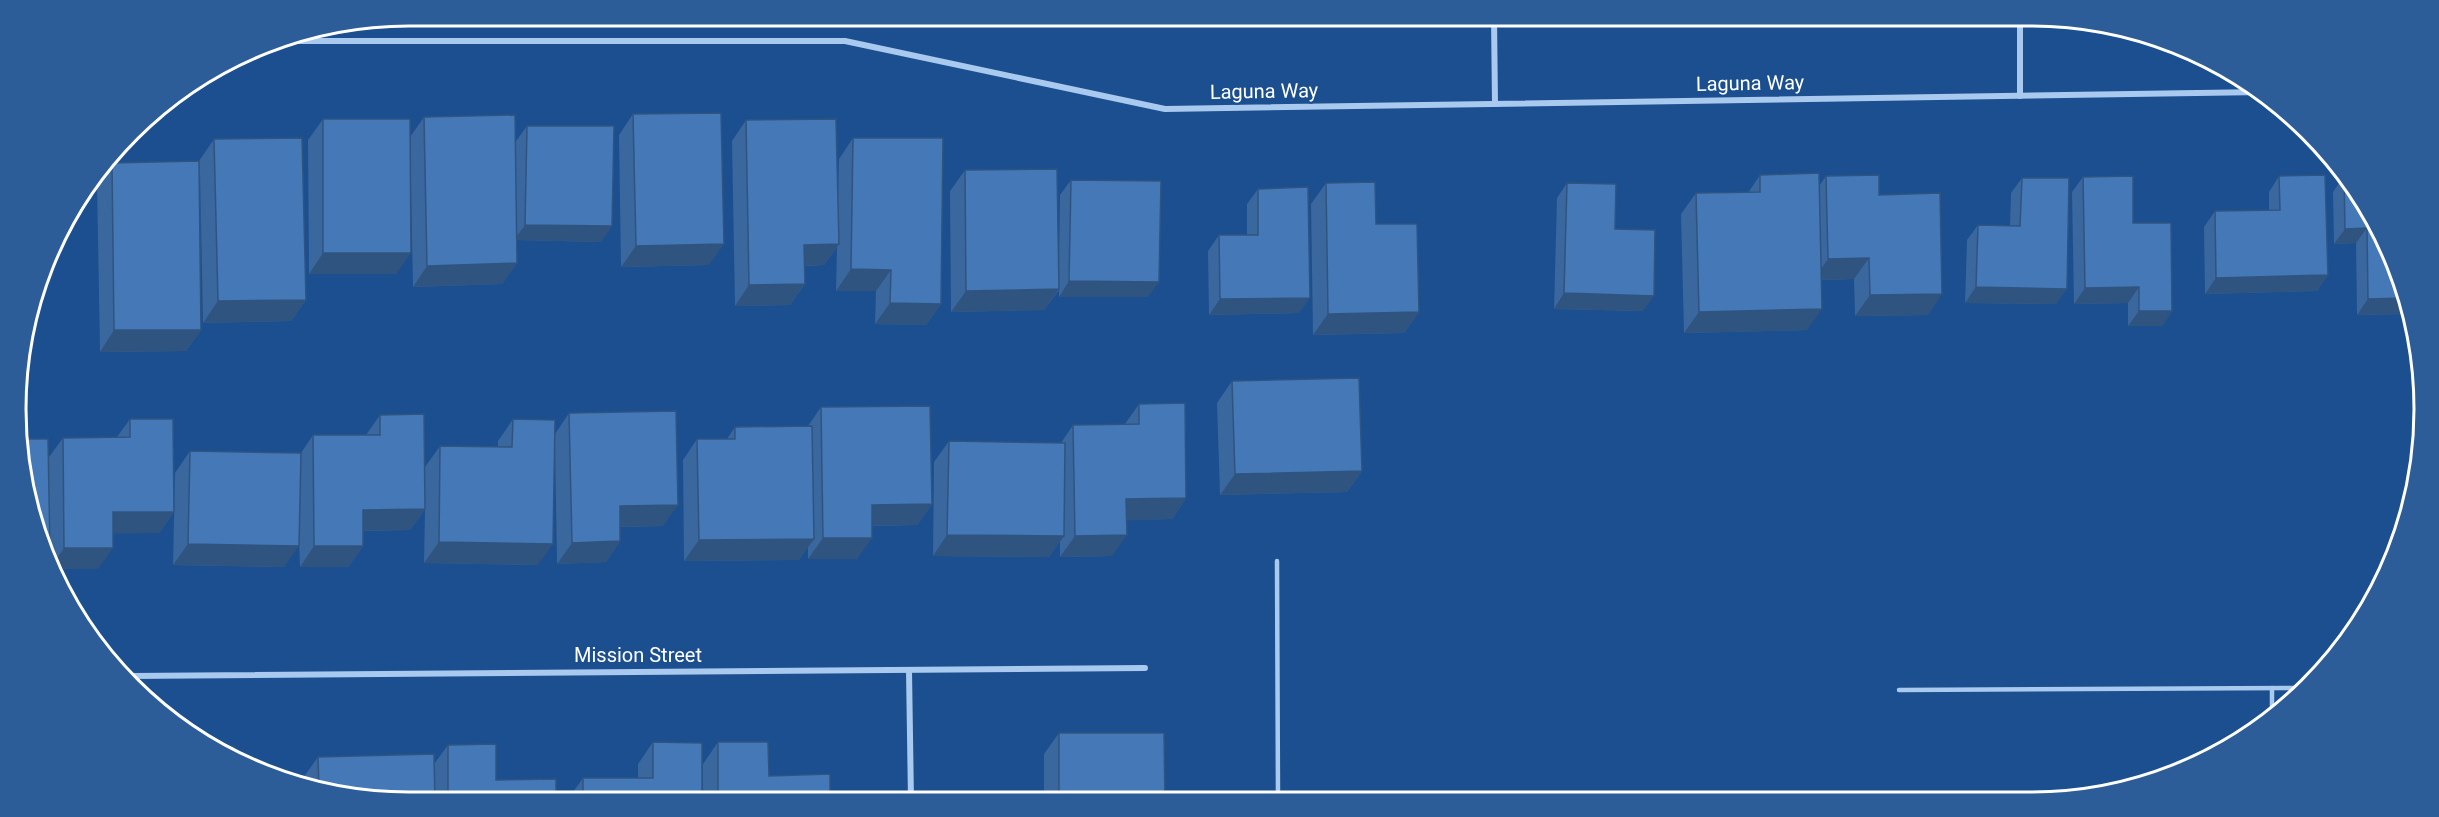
<svg xmlns="http://www.w3.org/2000/svg" width="2439" height="817" viewBox="0 0 2439 817" font-family="Roboto,sans-serif">
  <rect width="100%" height="100%" fill="#1b4f8f"/>
  <g fill="none" stroke-linecap="round" stroke-linejoin="round">
    <!-- lane -->
    <g stroke="#a9c9ee" stroke-width="4.5">
      <polyline points="1277,561 1278,800"/>
      <polyline points="2272,688 2272,716"/>
      <polyline points="1899,690 2303,688"/>
    </g>
    <!-- street -->
    <g stroke="#a9c9ee" stroke-width="6">
      <polyline points="2020,15 2020,96"/>
      <polyline points="1494,17 1495,104"/>
      <polyline points="272,41 845,41 1165,109 2263,92"/>
      <polyline points="909,670 911,801"/>
      <polyline points="130,676 1145,668"/>
    </g>
  </g>
  <!-- wall -->
  <g fill="#3a679d">
    <polygon points="633,114 709,265 621,267 619,135"/>
    <polygon points="424,117 516,159 516,141 527,126 601,242 517,240 517,263 502,284 413,287 411,190 396,274 309,274 308,140 323,119 410,137"/>
    <polygon points="746,120 838,199 839,159 853,138 941,304 926,325 875,324 876,291 836,291 837,247 824,265 805,266 805,284 790,305 735,306 732,141"/>
    <polygon points="214,139 306,300 291,321 203,323 200,171 201,330 186,351 100,352 97,184 112,163 199,161"/>
    <polygon points="965,170 1059,266 1060,195 1071,180 1148,297 1059,297 1059,290 1044,310 951,312 950,191"/>
    <polygon points="1760,175 1819,186 1826,176 1879,195 1928,315 1855,316 1854,279 1821,280 1807,330 1684,333 1681,214 1696,193 1748,193"/>
    <polygon points="2279,176 2328,275 2317,291 2205,294 2204,227 2215,211 2269,210 2269,192"/>
    <polygon points="2344,176 2403,282 2410,314 2357,315 2356,243 2334,244 2333,192"/>
    <polygon points="2083,177 2133,223 2172,311 2162,326 2128,326 2128,303 2074,304 2072,192"/>
    <polygon points="2022,178 2056,304 1965,303 1967,240 1978,225 2010,226 2011,193"/>
    <polygon points="1326,183 1376,224 1419,312 1404,333 1313,335 1311,204"/>
    <polygon points="1567,183 1643,311 1554,309 1557,198"/>
    <polygon points="1258,189 1299,313 1209,315 1208,251 1219,235 1247,235 1247,204"/>
    <polygon points="1232,381 1362,471 1347,492 1220,495 1217,403"/>
    <polygon points="1139,404 1186,498 1172,519 1127,520 1112,556 1060,557 1060,541 1049,557 933,556 934,462 949,441 1061,443 1073,425 1125,424"/>
    <polygon points="821,407 932,504 917,525 872,526 857,559 808,559 808,547 799,560 684,561 683,460 697,439 727,439 735,427 808,426"/>
    <polygon points="569,413 663,526 620,527 620,541 606,562 557,564 555,445 538,565 424,563 425,509 410,530 363,531 363,546 348,567 300,567 299,538 284,567 173,565 175,473 190,451 301,453 313,435 366,435 380,415 425,507 425,467 440,446 498,447 498,441 513,419 555,434"/>
    <polygon points="130,419 174,512 159,533 113,533 98,569 55,569 49,555 49,552 48,553 28,510 49,457 63,438 117,437"/>
    <polygon points="1059,733 1165,800 1019,801 1023,795 1044,795 1044,754"/>
    <polygon points="653,742 702,801 568,802 568,799 583,778 638,778 638,764"/>
    <polygon points="718,742 769,776 830,801 703,801 703,764"/>
    <polygon points="448,745 496,780 556,802 408,802 307,789 303,787 303,778 318,757 434,764"/>
  </g>
  <!-- shaded-wall -->
  <g fill="#305480">
    <polygon points="525,225 612,226 601,242 514,240"/>
    <polygon points="2367,228 2356,243 2334,244 2345,229"/>
    <polygon points="724,244 709,265 621,267 636,246"/>
    <polygon points="839,244 824,265 790,266 804,245"/>
    <polygon points="323,253 411,253 396,274 309,274"/>
    <polygon points="1869,258 1854,279 1813,280 1828,259"/>
    <polygon points="517,263 502,284 413,287 427,266"/>
    <polygon points="851,269 891,270 876,291 836,291"/>
    <polygon points="2328,275 2317,291 2205,294 2216,278"/>
    <polygon points="1069,281 1159,282 1148,297 1059,297"/>
    <polygon points="805,284 790,305 735,306 749,285"/>
    <polygon points="1976,287 2067,289 2056,304 1965,303"/>
    <polygon points="2139,287 2128,303 2074,304 2085,288"/>
    <polygon points="1059,289 1044,310 951,312 966,291"/>
    <polygon points="1564,293 1654,296 1643,311 1554,309"/>
    <polygon points="1942,294 1928,315 1855,316 1870,295"/>
    <polygon points="1310,298 1299,313 1209,315 1220,299"/>
    <polygon points="2407,298 2410,314 2357,315 2368,299"/>
    <polygon points="306,300 291,321 203,323 218,301"/>
    <polygon points="890,303 941,304 926,325 875,324"/>
    <polygon points="1822,309 1807,330 1684,333 1699,312"/>
    <polygon points="2139,311 2172,311 2162,326 2128,326"/>
    <polygon points="1419,312 1404,333 1313,335 1328,314"/>
    <polygon points="114,330 201,330 186,351 100,352"/>
    <polygon points="1362,471 1347,492 1220,495 1235,474"/>
    <polygon points="1186,498 1172,519 1111,521 1126,499"/>
    <polygon points="932,504 917,525 857,526 872,505"/>
    <polygon points="678,505 663,526 605,527 620,506"/>
    <polygon points="425,509 410,530 348,531 363,510"/>
    <polygon points="113,512 174,512 159,533 98,534"/>
    <polygon points="947,535 1064,536 1049,557 933,556"/>
    <polygon points="1127,535 1112,556 1060,557 1075,536"/>
    <polygon points="823,538 872,538 857,559 808,559"/>
    <polygon points="814,539 799,560 684,561 699,540"/>
    <polygon points="620,541 606,562 557,564 572,543"/>
    <polygon points="439,542 553,544 538,565 424,563"/>
    <polygon points="188,544 299,546 284,567 173,565"/>
    <polygon points="314,546 363,546 348,567 300,567"/>
    <polygon points="64,548 113,548 98,569 55,569 53,564"/>
  </g>
  <!-- building -->
  <g fill="#4478b7" stroke="#305480" stroke-width="1.5">
    <polygon points="721,113 724,244 636,246 633,114"/>
    <polygon points="515,115 517,263 427,266 424,117"/>
    <polygon points="323,119 410,119 411,253 323,253"/>
    <polygon points="836,119 839,244 804,245 805,284 749,285 746,120"/>
    <polygon points="527,126 614,126 612,226 525,225"/>
    <polygon points="302,138 306,300 218,301 214,139"/>
    <polygon points="853,138 943,138 941,304 890,303 891,270 851,269"/>
    <polygon points="199,161 201,330 114,330 112,163"/>
    <polygon points="1057,169 1059,289 966,291 965,170"/>
    <polygon points="1819,173 1822,309 1699,312 1696,193 1760,192 1760,175"/>
    <polygon points="1879,175 1879,195 1940,193 1942,294 1870,295 1869,258 1828,259 1826,176"/>
    <polygon points="2325,175 2328,275 2216,278 2215,211 2280,210 2279,176"/>
    <polygon points="2133,176 2133,223 2171,223 2172,311 2139,311 2139,287 2085,288 2083,177"/>
    <polygon points="2344,176 2346,176 2371,211 2403,282 2407,298 2368,299 2367,228 2345,229"/>
    <polygon points="2022,178 2069,178 2067,289 1976,287 1978,225 2020,226"/>
    <polygon points="1071,180 1161,181 1159,282 1069,281"/>
    <polygon points="1375,182 1376,224 1417,224 1419,312 1328,314 1326,183"/>
    <polygon points="1567,183 1616,184 1615,229 1655,230 1654,296 1564,293"/>
    <polygon points="1308,187 1310,298 1220,299 1219,235 1258,235 1258,189"/>
    <polygon points="1359,378 1362,471 1235,474 1232,381"/>
    <polygon points="1185,403 1186,498 1126,499 1127,535 1075,536 1073,425 1139,424 1139,404"/>
    <polygon points="930,406 932,504 872,505 872,538 823,538 821,407"/>
    <polygon points="676,411 678,505 620,506 620,541 572,543 569,413"/>
    <polygon points="424,414 425,509 363,510 363,546 314,546 313,435 380,435 380,415"/>
    <polygon points="130,419 173,419 174,512 113,512 113,548 64,548 63,438 130,437"/>
    <polygon points="513,419 555,420 553,544 439,542 440,446 512,447"/>
    <polygon points="812,426 814,539 699,540 697,439 735,439 735,427"/>
    <polygon points="24,439 48,439 50,550 46,550 28,510"/>
    <polygon points="949,441 1065,443 1064,536 947,535"/>
    <polygon points="190,451 301,453 299,546 188,544"/>
    <polygon points="1059,733 1164,733 1165,800 1023,801 1023,795 1059,794"/>
    <polygon points="653,742 702,743 702,801 583,802 583,778 653,778"/>
    <polygon points="718,742 768,742 769,776 830,774 830,801 718,801"/>
    <polygon points="496,744 496,780 556,779 556,802 448,802 448,745"/>
    <polygon points="234,746 234,755 214,747"/>
    <polygon points="434,754 435,802 408,802 319,790 318,757"/>
  </g>
  <g text-anchor="middle" dominant-baseline="central" stroke-width="4.5" stroke-linejoin="round" paint-order="stroke">
    <!-- street labels -->
    <g font-size="20" fill="#fff" stroke="#1b4f8f">
      <text transform="translate(1750 83) rotate(-1)">Laguna Way</text>
      <text transform="translate(1264 91) rotate(-1)">Laguna Way</text>
      <text x="638" y="655">Mission Street</text>
    </g>
  </g>
  <!-- crop -->
  <path d="M0 0H2439V817H0ZM409 26H2031A383 383 0 0 1 2414 409V409A383 383 0 0 1 2031 792H409A383 383 0 0 1 26 409V409A383 383 0 0 1 409 26Z" fill="#2d5d98" fill-rule="evenodd"/>
  <path fill="none" stroke="#fff" stroke-width="3" d="M409 26H2031A383 383 0 0 1 2414 409V409A383 383 0 0 1 2031 792H409A383 383 0 0 1 26 409V409A383 383 0 0 1 409 26Z"/>
</svg>
